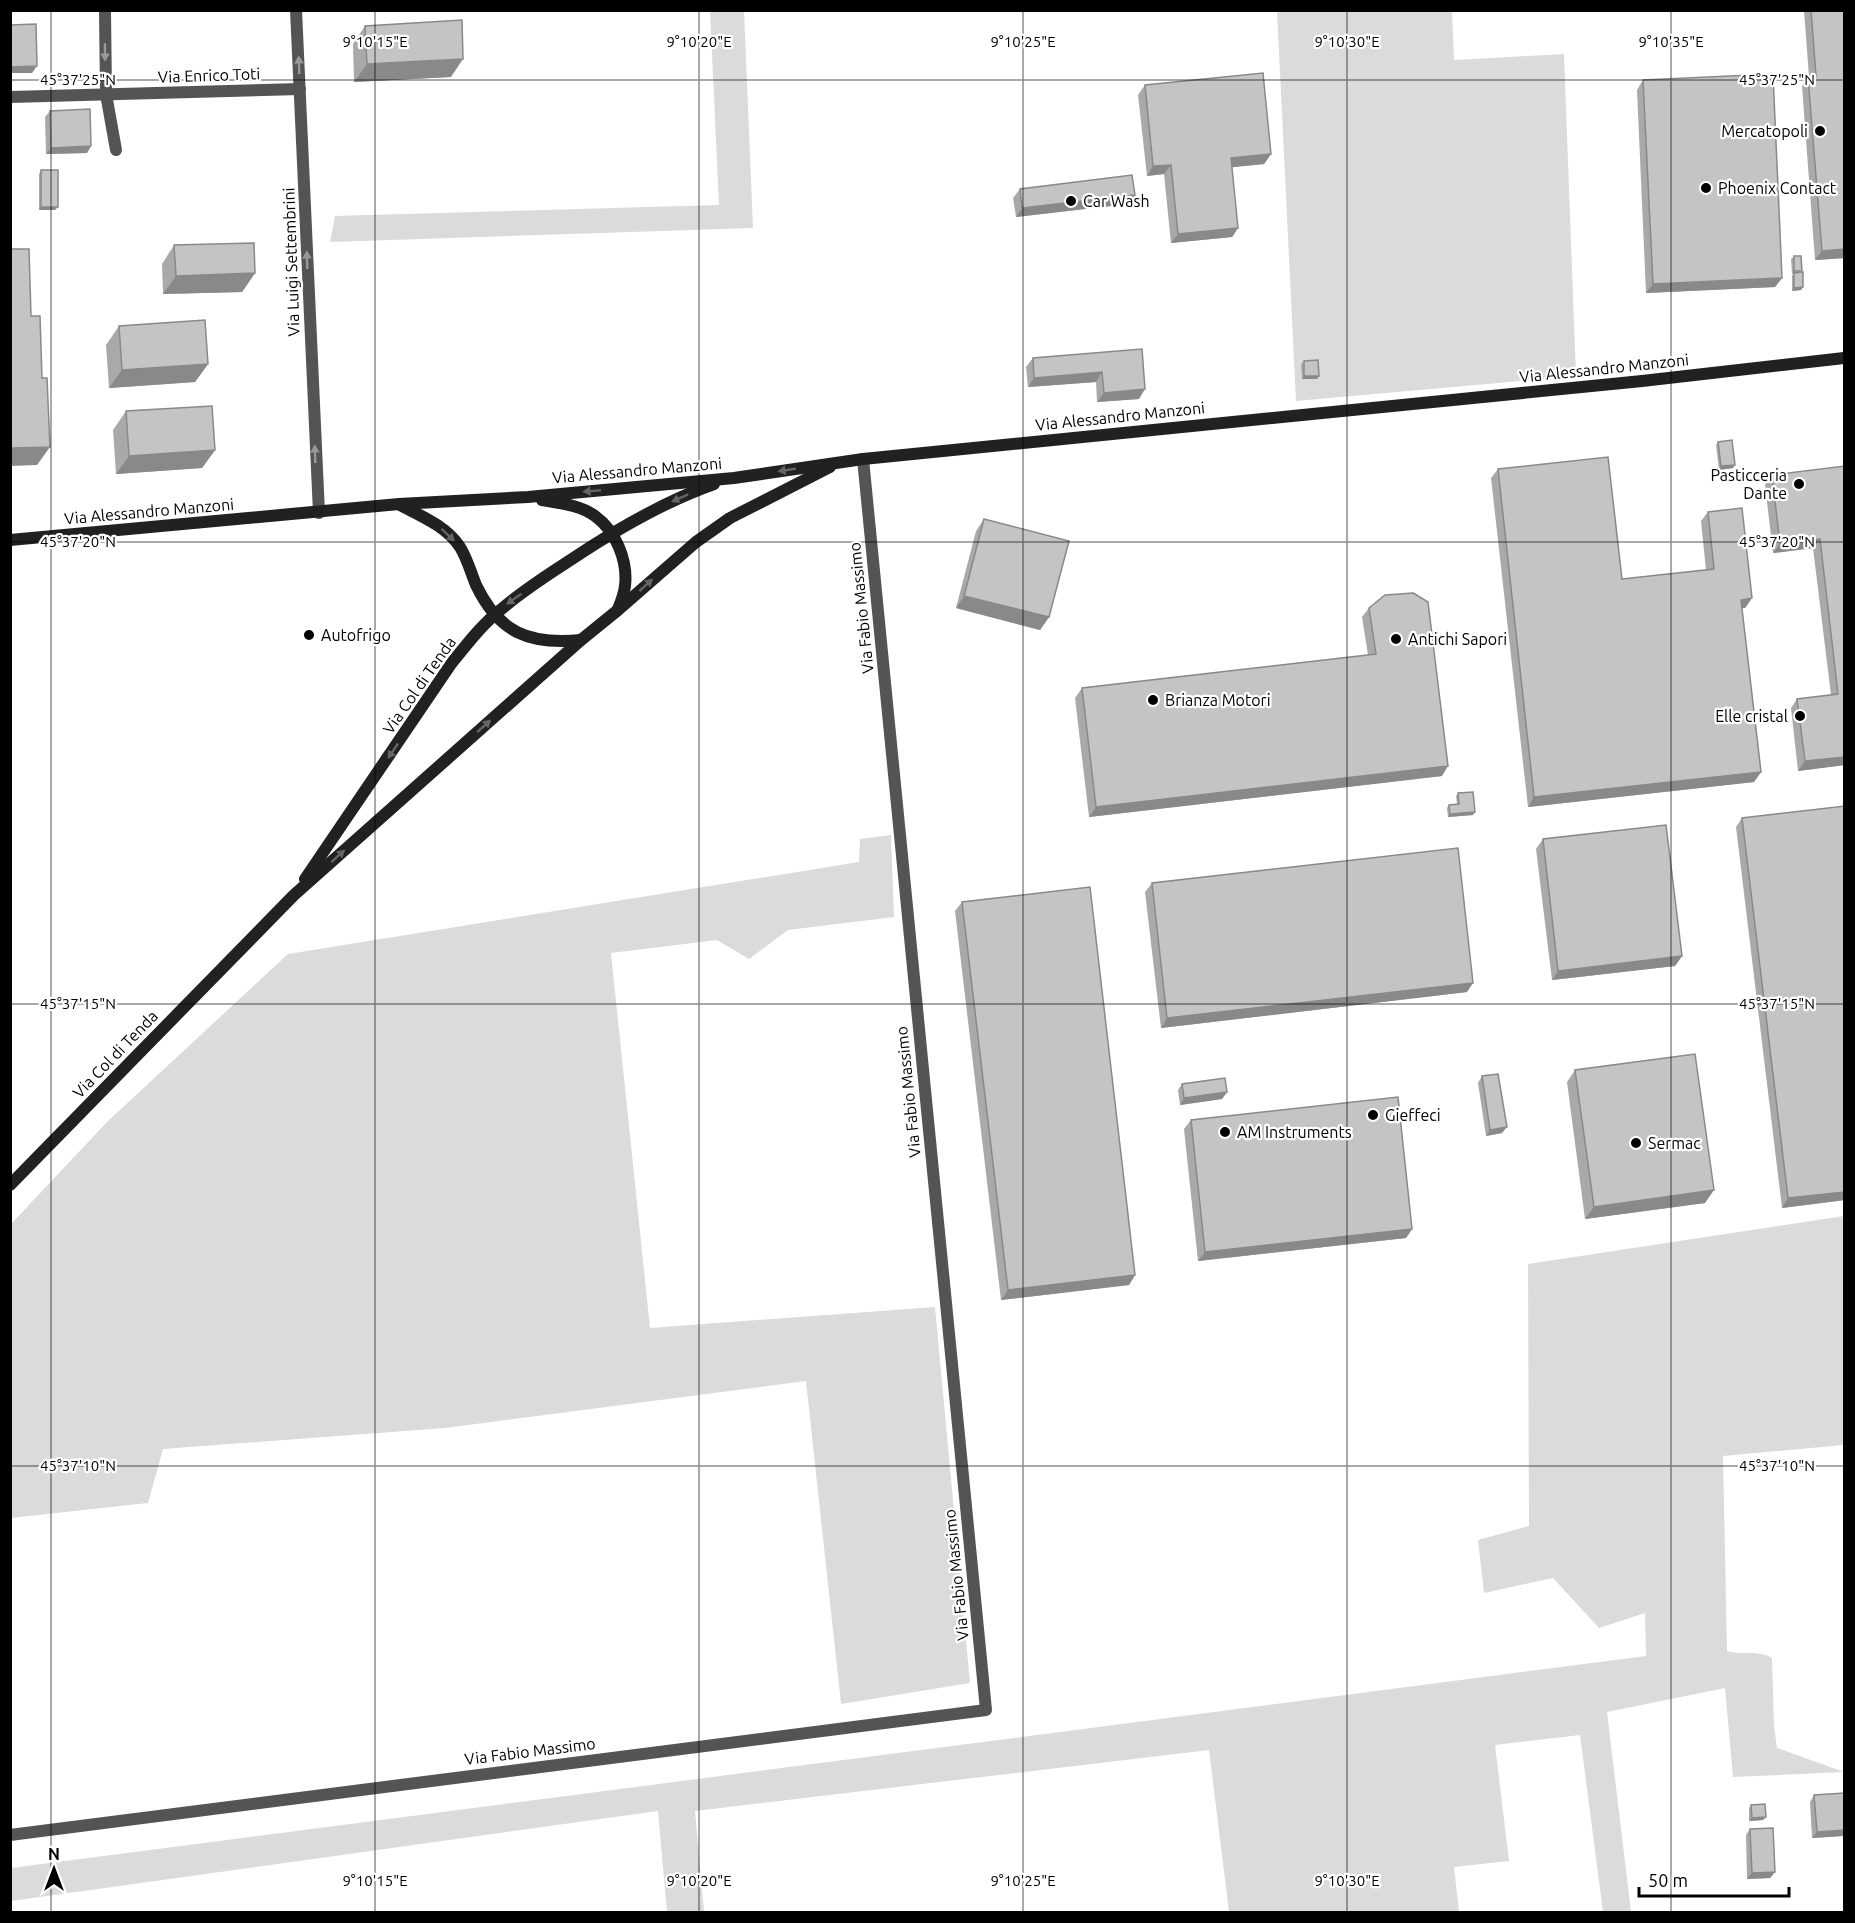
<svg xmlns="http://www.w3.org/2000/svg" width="1855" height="1923" viewBox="0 0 1855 1923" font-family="Ubuntu,sans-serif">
  <rect width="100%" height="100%" fill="#fff"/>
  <!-- green -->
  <g fill="#dbdbdb">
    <polygon points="710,11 744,11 753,228 330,242 335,216 719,205"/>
    <polygon points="1277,11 1452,11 1454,60 1564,54 1576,376 1296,401"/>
    <polygon points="891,835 894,917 788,930 749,959 717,940 611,953 650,1328 935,1307 970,1683 841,1704 806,1381 445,1428 163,1449 148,1503 11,1518 11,1224 108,1121 288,954 859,862 860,839"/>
    <path d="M1844 1216V1445L1723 1456 1727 1651C1744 1656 1756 1649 1772 1658L1774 1726 1777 1748 1844 1772 1733 1777 1725 1688 1607 1712 1631 1912H1603L1580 1735 1495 1745 1509 1861 1454 1867 1459 1912H1229L1209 1750 695 1811 704 1912H667L658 1811 11 1901V1868L1646 1656 1645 1613 1599 1628 1553 1578 1484 1593 1478 1540 1529 1526 1528 1264Z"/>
  </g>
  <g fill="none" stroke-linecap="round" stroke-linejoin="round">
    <!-- street -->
    <g stroke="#545454" stroke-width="12">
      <polyline points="105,10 106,94 116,150"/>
      <polyline points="296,10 319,513"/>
      <polyline points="10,97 300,89"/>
      <polyline points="10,1835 986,1710 863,459"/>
    </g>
    <!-- secondary -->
    <g stroke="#212121" stroke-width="12">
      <path d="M542 500C559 503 580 505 595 516 616 531 628 561 625 586 624 594 621 602 618 609"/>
      <path d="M400 505C421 516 446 526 460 547 467 558 471 573 476 585 499 633 529 645 581 640"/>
      <polyline points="10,540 399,504 528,497 734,478 863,459 1642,381 1844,358"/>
      <path d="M305 879 451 664C467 644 483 623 504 607 525 589 549 574 572 559 617 529 663 502 714 484"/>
      <polyline points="10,1185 294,895 581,640 618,610 696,542 730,518 830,467"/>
    </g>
  </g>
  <!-- wall -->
  <g fill="#a9a9a9">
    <polygon points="1804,10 1845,10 1845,258 1815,260 1802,86 1809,77"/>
    <polygon points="365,26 451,77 354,82 353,44"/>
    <polygon points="1643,80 1782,278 1775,287 1646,293 1637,90"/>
    <polygon points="1145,85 1271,154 1264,164 1232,167 1238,228 1232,237 1171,243 1164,174 1147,176 1138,95"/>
    <polygon points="50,111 91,146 87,153 46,154 45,117"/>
    <polygon points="41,170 55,210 39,210 39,174"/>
    <polygon points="1020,189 1135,195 1128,204 1016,217 1013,198"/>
    <polygon points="174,245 255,273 242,292 163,294 162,264"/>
    <polygon points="1794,256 1801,272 1803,287 1801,290 1792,291 1792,276 1793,274 1792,274 1791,259"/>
    <polygon points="119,326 208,364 195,382 109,388 106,345"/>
    <polygon points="1142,349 1139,399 1097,402 1096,382 1028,387 1026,367 1033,358"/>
    <polygon points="1304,361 1317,379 1302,379 1301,364"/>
    <polygon points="126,411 215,450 202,468 116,474 113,430"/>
    <polygon points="1718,442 1733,468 1719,470 1716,445"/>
    <polygon points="1845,466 1845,765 1798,771 1791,708 1797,699 1831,695 1813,548 1773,553 1765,485 1772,475"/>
    <polygon points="1498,469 1622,579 1706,570 1701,521 1708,512 1752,598 1745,608 1742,608 1761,772 1754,782 1528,807 1491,478"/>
    <polygon points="984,519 1049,617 1040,630 956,608 976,531"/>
    <polygon points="1369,608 1442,776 1089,817 1075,698 1082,688 1368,655 1362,617"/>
    <polygon points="1458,793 1473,815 1448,817 1447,808 1449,805 1457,804 1456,796"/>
    <polygon points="1845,806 1845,1200 1782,1208 1736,827 1742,818"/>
    <polygon points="1543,839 1682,956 1675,966 1552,980 1536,849"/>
    <polygon points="1152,883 1467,992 1161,1028 1145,892"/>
    <polygon points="962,902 1135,1275 1129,1285 1001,1300 955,911"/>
    <polygon points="1575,1070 1705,1203 1585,1219 1567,1082"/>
    <polygon points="1482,1076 1502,1133 1486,1136 1478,1083"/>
    <polygon points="1182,1084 1227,1092 1222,1099 1180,1105 1178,1090"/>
    <polygon points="1191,1120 1412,1229 1406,1238 1198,1261 1184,1129"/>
    <polygon points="1845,1793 1845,1835 1843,1836 1812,1838 1810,1802 1814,1795"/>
    <polygon points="1751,1805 1766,1817 1763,1820 1749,1821 1749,1808"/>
    <polygon points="1750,1829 1775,1872 1770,1878 1747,1879 1746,1835"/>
  </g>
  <!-- shaded-wall -->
  <g fill="#898989">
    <polygon points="463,59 451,77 354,82 367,64"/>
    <polygon points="37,66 32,73 10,73 10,67"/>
    <polygon points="91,146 87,153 46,154 51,148"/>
    <polygon points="1271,154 1264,164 1225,168 1231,158"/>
    <polygon points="1171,165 1164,174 1147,176 1153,166"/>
    <polygon points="1135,195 1128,204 1016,217 1022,208"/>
    <polygon points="41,207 58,207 55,210 39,210"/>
    <polygon points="1238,228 1232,237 1171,243 1178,234"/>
    <polygon points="1845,249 1845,258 1815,260 1822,251"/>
    <polygon points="255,273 242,292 163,294 176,276"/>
    <polygon points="1782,278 1775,287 1646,293 1653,284"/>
    <polygon points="1803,287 1801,290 1792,291 1794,288"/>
    <polygon points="208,364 195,382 109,388 122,370"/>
    <polygon points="1102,372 1096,382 1028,387 1034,378"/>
    <polygon points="1304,376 1319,376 1317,379 1302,379"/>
    <polygon points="1145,389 1139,399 1097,402 1104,393"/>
    <polygon points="50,447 37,465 10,466 10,448"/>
    <polygon points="215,450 202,468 116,474 129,456"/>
    <polygon points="1735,465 1733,468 1719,470 1721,466"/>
    <polygon points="1820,539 1813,548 1773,553 1780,544"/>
    <polygon points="964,596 1049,617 1040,630 956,608"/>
    <polygon points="1752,598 1745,608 1735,609 1741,600"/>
    <polygon points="1845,757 1845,765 1798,771 1805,761"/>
    <polygon points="1448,766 1442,776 1089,817 1096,807"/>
    <polygon points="1761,772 1754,782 1528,807 1534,797"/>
    <polygon points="1475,812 1473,815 1448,817 1450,814"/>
    <polygon points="1682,956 1675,966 1552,980 1558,971"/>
    <polygon points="1473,983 1467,992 1161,1028 1167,1018"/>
    <polygon points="1227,1092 1222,1099 1180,1105 1184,1098"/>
    <polygon points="1507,1127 1502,1133 1486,1136 1490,1130"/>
    <polygon points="1714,1190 1705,1203 1585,1219 1594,1207"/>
    <polygon points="1845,1192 1845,1200 1782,1208 1788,1198"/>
    <polygon points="1412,1229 1406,1238 1198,1261 1205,1252"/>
    <polygon points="1135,1275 1129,1285 1001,1300 1008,1290"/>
    <polygon points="1766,1817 1763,1820 1749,1821 1752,1818"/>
    <polygon points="1845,1830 1845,1835 1843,1836 1812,1838 1817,1832"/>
    <polygon points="1775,1872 1770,1878 1747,1879 1752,1873"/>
  </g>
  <!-- building -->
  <g fill="#c4c4c4" stroke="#898989" stroke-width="1.5">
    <polygon points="1811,10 1845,10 1845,249 1822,251 1808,77 1816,76"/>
    <polygon points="462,20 463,59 367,64 365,26"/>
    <polygon points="36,24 37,66 10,67 10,25"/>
    <polygon points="1263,73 1271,154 1231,158 1238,228 1178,234 1171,165 1153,166 1145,85"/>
    <polygon points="1773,74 1782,278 1653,284 1643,80"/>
    <polygon points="90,109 91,146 51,148 50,111"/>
    <rect x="41" y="170" width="17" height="37"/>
    <polygon points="1132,175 1135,195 1022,208 1020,189"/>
    <polygon points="254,243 255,273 176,276 174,245"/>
    <polygon points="10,249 29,249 31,316 40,316 42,378 47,378 50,447 11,448"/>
    <polygon points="1794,256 1801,256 1802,271 1794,271"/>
    <polygon points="1803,272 1803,287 1794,288 1794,273"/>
    <polygon points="205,320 208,364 122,370 119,326"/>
    <polygon points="1142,349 1145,389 1104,393 1102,372 1034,378 1033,358"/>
    <polygon points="1318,360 1319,376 1304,376 1304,361"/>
    <polygon points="212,406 215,450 129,456 126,411"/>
    <polygon points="1732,440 1735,465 1721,466 1718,442"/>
    <polygon points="1608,457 1622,579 1714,569 1708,512 1742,508 1752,598 1741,600 1761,772 1534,797 1498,469"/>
    <polygon points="1845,466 1845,757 1805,761 1797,699 1838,694 1820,539 1780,544 1772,475"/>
    <polygon points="984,519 1069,541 1049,617 964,596"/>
    <polygon points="1413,593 1428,602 1448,766 1096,807 1082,688 1376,654 1369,608 1385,595"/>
    <polygon points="1473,792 1475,812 1450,814 1449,805 1459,804 1458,793"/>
    <polygon points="1845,806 1845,1192 1788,1198 1742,818"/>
    <polygon points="1666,825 1682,956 1558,971 1543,839"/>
    <polygon points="1458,848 1473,983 1167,1018 1152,883"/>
    <polygon points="1090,887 1135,1275 1008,1290 962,902"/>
    <polygon points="1695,1054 1714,1190 1594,1207 1575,1070"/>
    <polygon points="1498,1074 1507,1127 1490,1130 1482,1076"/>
    <polygon points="1225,1078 1227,1092 1184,1098 1182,1084"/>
    <polygon points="1398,1097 1412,1229 1205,1252 1191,1120"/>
    <polygon points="1845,1793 1845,1830 1817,1832 1814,1795"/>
    <polygon points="1765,1804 1766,1817 1752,1818 1751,1805"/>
    <polygon points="1773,1828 1775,1872 1752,1873 1750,1829"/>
  </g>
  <!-- one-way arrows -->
  <defs><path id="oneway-solid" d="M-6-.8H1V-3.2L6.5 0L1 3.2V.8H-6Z" transform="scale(1.5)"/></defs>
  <g fill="#989898">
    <use href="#oneway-solid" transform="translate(105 52) rotate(89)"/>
    <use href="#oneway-solid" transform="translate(299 65) rotate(-92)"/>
    <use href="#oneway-solid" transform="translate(307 260) rotate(-92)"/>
    <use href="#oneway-solid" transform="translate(315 454) rotate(-92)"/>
  </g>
  <g fill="#646464">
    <use href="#oneway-solid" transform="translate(787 470) rotate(171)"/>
    <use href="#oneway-solid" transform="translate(592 491) rotate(175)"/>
    <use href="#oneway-solid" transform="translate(680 498) rotate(156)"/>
    <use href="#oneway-solid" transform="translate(448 535) rotate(44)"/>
    <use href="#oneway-solid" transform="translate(646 585) rotate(-42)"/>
    <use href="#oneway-solid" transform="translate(514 599) rotate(145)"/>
    <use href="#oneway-solid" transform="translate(484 726) rotate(-42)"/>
    <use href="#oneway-solid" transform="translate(393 751) rotate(124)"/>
    <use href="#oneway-solid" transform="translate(338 856) rotate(-42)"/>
  </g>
  <!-- ticks -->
  <path fill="none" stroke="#000" stroke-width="1.5" stroke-opacity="0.45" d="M51 10V1912M375 10V1912M699 10V1912M1023 10V1912M1347 10V1912M1671 10V1912M10 80H1844M10 542H1844M10 1004H1844M10 1466H1844"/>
  <!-- markers -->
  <g fill="#000" stroke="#fff" stroke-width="2">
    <circle cx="1820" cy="131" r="6"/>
    <circle cx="1706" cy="188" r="6"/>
    <circle cx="1071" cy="201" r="6"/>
    <circle cx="1799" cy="484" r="6"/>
    <circle cx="309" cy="635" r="6"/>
    <circle cx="1396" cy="639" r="6"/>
    <circle cx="1153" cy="700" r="6"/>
    <circle cx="1800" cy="716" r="6"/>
    <circle cx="1373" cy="1115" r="6"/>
    <circle cx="1225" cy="1132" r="6"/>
    <circle cx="1636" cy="1143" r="6"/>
  </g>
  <g text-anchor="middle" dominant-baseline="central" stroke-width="4.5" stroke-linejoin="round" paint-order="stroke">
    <!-- street labels -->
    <g font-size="16" fill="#000" stroke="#fff">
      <text transform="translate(209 75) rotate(-2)">Via Enrico Toti</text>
      <text transform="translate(291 262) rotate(-92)">Via Luigi Settembrini</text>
      <text transform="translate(1604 368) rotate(-6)">Via Alessandro Manzoni</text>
      <text transform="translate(1120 416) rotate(-6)">Via Alessandro Manzoni</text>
      <text transform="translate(637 470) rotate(-5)">Via Alessandro Manzoni</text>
      <text transform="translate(149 511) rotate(-5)">Via Alessandro Manzoni</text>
      <text transform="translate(861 608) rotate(-96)">Via Fabio Massimo</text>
      <text transform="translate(419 685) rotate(-55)">Via Col di Tenda</text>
      <text transform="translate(115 1054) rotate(-46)">Via Col di Tenda</text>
      <text transform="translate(908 1092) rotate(-96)">Via Fabio Massimo</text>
      <text transform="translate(956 1575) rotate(-96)">Via Fabio Massimo</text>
      <text transform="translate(530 1751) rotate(-7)">Via Fabio Massimo</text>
    </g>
    <!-- poi labels -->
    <g font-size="16" fill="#000" stroke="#fff" text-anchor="start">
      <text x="1808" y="131" text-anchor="end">Mercatopoli</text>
      <text x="1718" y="188">Phoenix Contact</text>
      <text x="1083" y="201">Car Wash</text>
      <text x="1787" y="475" text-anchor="end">Pasticceria<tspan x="1787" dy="18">Dante</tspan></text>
      <text x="321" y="635">Autofrigo</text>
      <text x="1408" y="639">Antichi Sapori</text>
      <text x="1165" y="700">Brianza Motori</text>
      <text x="1788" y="716" text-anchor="end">Elle cristal</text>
      <text x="1385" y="1115">Gieffeci</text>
      <text x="1237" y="1132">AM Instruments</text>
      <text x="1648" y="1143">Sermac</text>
    </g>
  </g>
  <g font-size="15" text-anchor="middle" fill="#000" stroke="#fff" stroke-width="4.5" stroke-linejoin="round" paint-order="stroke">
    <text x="375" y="47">9°10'15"E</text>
    <text x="699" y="47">9°10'20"E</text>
    <text x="1023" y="47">9°10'25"E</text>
    <text x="1347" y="47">9°10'30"E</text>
    <text x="1671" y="47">9°10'35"E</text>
    <text x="78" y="85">45°37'25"N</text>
    <text x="1777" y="85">45°37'25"N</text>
    <text x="78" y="547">45°37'20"N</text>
    <text x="1777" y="547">45°37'20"N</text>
    <text x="78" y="1009">45°37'15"N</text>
    <text x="1777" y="1009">45°37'15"N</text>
    <text x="78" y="1471">45°37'10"N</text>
    <text x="1777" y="1471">45°37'10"N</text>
    <text x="375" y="1886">9°10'15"E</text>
    <text x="699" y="1886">9°10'20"E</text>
    <text x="1023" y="1886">9°10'25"E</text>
    <text x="1347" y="1886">9°10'30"E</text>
  </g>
  <!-- border -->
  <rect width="1855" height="1923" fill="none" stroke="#000000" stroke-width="24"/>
  <!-- north arrow -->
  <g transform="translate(54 1869)" stroke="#ffffff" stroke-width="4.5" paint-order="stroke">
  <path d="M0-4.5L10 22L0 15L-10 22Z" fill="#000000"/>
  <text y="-9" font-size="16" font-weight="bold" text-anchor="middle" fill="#000000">N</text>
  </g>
  <!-- scale -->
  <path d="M1639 1887v9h150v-9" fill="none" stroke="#000000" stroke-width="3"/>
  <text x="1648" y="1887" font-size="18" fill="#000000" stroke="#ffffff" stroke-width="4.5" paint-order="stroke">50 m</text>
</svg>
